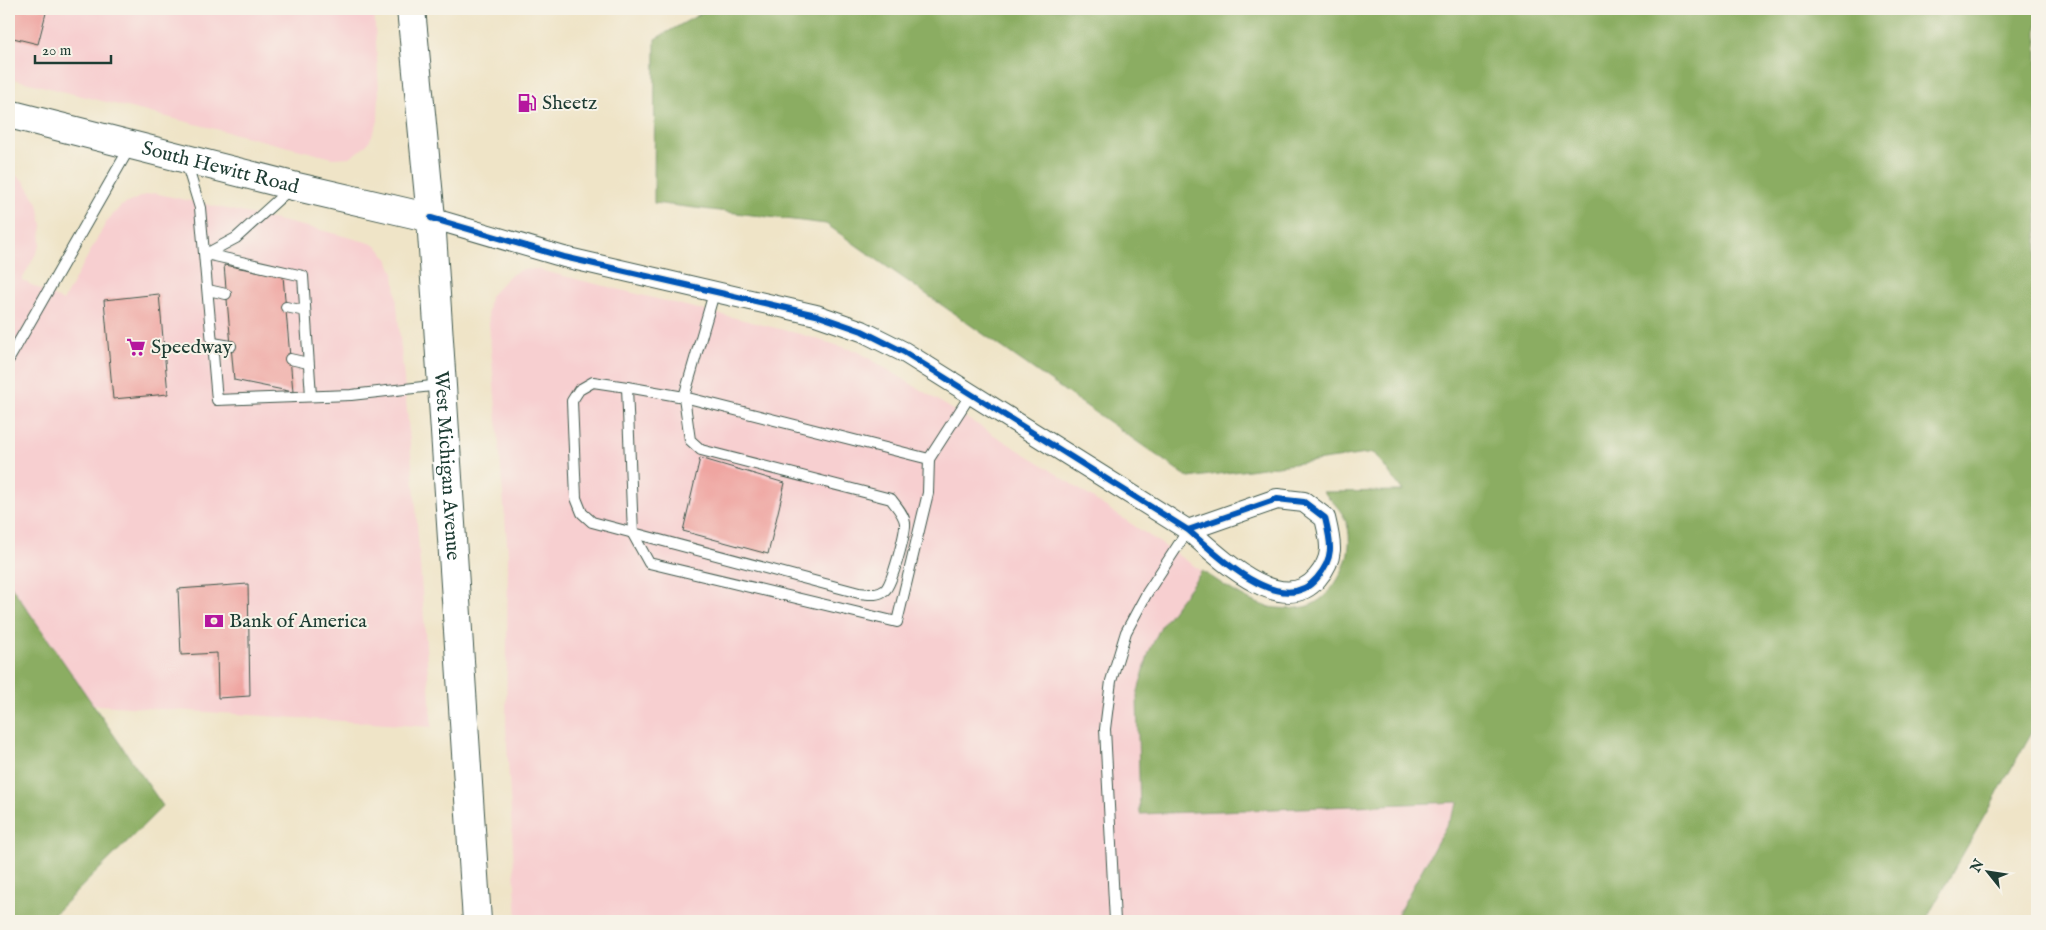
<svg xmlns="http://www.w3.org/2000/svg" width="2046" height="930" viewBox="0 0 2046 930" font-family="'IM FELL English',serif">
  <rect width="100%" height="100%" fill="#f7f3e8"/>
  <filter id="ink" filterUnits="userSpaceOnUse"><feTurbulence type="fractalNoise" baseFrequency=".02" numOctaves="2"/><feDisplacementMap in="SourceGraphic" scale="10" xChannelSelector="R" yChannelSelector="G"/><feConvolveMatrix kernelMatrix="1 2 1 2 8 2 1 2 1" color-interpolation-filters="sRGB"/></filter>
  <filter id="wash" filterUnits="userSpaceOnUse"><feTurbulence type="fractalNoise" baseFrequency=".0096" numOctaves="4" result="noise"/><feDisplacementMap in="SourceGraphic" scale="20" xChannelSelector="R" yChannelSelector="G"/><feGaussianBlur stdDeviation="1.12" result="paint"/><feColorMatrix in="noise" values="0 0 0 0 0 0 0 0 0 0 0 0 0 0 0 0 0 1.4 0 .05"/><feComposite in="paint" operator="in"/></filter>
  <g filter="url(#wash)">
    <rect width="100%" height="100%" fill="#efe4c7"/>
    <!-- built -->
    <g fill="#f7cfd0">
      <polygon points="9,9 374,9 379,91 378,121 375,129 369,142 362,149 350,157 333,158 9,78"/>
      <polygon points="9,171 24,181 38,203 42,225 40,246 22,280 63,301 107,221 121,206 142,196 154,193 317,229 370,243 378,247 388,260 394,273 415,496 432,727 9,699"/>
      <polygon points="535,269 800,334 859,352 1043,465 1202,571 1161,626 1149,652 1137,695 1140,813 1459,802 1394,921 517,921 506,726 508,554 488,312 490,296 509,276 520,270"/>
    </g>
    <!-- forest -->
    <g fill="#8bad62" stroke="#55754b">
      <path d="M709 9H2037V723L1925 921H1394L1459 802 1140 814 1137 695 1149 652 1161 626 1202 571C1224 584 1250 606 1277 608 1289 609 1304 609 1315 603 1340 589 1358 546 1345 519 1340 508 1331 500 1323 492L1403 491 1374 453 1189 478 826 224 654 203 655 39Z"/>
      <polygon points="9,583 163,806 47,921 9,921"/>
    </g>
    <g id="blocks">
      <!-- building -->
      <g fill="#efa5a1">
        <polygon points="9,9 47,9 38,44 9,37"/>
        <polygon points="224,265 283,276 293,392 234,380"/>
        <polygon points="159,294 168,394 113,399 104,300"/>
        <polygon points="700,458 785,483 768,554 683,531"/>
        <polygon points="248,584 250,696 218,698 217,653 181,655 178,589"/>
      </g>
    </g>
  </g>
  <g filter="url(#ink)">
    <use href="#blocks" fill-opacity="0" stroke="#3e564a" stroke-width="1"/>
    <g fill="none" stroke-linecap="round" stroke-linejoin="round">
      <!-- lane casing -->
      <g stroke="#3e564a" stroke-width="12">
        <g id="lane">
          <polyline points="186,162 200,208 217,400 351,395 441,385"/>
          <polyline points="206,254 303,276 311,396"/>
          <polyline points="206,254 236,238 291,188"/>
          <polyline points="208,290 226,294"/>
          <path d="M714 293 684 397 690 440 701 450 891 499C896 506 904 514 905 523 906 532 892 584 885 590 877 596 870 594 859 593L592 522 582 513 576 498 572 401 579 390 593 382 627 387 684 397 929 459"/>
          <polyline points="286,307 305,311"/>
          <polyline points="213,343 231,346"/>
          <polyline points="9,359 130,147"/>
          <polyline points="290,359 308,363"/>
          <polyline points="627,387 633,534 649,563 897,622 928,493 929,459 971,394"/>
          <polyline points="1115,921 1105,729 1111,681 1126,632 1147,593 1188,530"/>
        </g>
      </g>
      <!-- street casing -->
      <g stroke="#3e564a" stroke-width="22">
        <path id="street" d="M431 218 564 257 816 315 862 331 904 352 1188 530C1217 555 1282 620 1317 578 1335 557 1331 543 1325 518L1304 502 1277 499 1188 530"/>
      </g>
      <!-- secondary casing -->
      <g stroke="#3e564a" stroke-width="30">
        <g id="secondary">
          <path id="s1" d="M411 9 431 218 477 921"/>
          <path id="s2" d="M9 114 293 186 431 218"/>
        </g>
      </g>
      <!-- lane -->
      <use href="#lane" stroke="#fff" stroke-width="10"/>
      <!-- street -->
      <use href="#street" stroke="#fff" stroke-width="20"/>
      <!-- secondary -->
      <use href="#secondary" stroke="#fff" stroke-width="28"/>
      <!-- cycleway casing -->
      <g stroke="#f7f3e8" stroke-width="9">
        <path id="cycleway" d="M431 218 564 257 816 315 862 331 904 352 1188 530C1217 555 1282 620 1317 578 1335 557 1331 543 1325 518L1304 502 1277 499 1188 530"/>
      </g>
      <!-- cycleway -->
      <use href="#cycleway" stroke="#0057b8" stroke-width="6"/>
    </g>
  </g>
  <!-- icons -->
  <defs>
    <g id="fuel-bare" transform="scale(1.5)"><path d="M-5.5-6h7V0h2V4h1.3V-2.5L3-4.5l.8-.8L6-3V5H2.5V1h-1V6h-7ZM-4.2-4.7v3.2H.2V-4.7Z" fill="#b5179e" stroke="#f7f3e8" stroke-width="2.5" paint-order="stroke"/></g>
    <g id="supermarket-bare" transform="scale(1.5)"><path d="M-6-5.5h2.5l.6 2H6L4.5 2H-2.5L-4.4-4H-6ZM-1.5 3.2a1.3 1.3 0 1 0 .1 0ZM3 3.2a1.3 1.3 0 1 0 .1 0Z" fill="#b5179e" stroke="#f7f3e8" stroke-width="2.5" paint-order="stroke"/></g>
    <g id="bank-bare" transform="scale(1.5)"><path d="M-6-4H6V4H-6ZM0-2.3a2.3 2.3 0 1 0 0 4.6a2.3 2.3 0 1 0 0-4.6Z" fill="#b5179e" stroke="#f7f3e8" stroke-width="2.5" paint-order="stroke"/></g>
  </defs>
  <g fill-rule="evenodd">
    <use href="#fuel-bare" x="527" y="103"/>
    <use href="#supermarket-bare" x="136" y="347"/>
    <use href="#bank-bare" x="214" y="621"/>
  </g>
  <g text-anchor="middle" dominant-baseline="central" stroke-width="4" stroke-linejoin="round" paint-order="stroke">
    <!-- poi labels -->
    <g font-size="20" fill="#1f3d34" stroke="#f7f3e8" text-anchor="start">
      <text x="542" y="103">Sheetz</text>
      <text x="151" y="347">Speedway</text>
      <text x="229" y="621">Bank of America</text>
    </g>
    <!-- street labels -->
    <g font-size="20" fill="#1f3d34" stroke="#f7f3e8">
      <text stroke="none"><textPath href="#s2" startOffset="218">South Hewitt Road</textPath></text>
      <text stroke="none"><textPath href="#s1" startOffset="458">West Michigan Avenue</textPath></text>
    </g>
  </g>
  <!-- margin -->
  <rect width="2046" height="930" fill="none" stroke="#f7f3e8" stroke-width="30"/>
  <!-- north arrow -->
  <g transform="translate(1988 872) rotate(300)" stroke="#f7f3e8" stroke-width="4" paint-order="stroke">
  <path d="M0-4L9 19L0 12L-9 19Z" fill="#1f3d34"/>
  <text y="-8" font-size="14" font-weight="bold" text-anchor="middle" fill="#1f3d34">N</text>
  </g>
  <!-- scale -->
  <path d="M35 55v8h76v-8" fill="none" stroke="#1f3d34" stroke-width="2.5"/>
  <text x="42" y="55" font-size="15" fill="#1f3d34" stroke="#f7f3e8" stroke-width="4" paint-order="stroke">20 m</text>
</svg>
